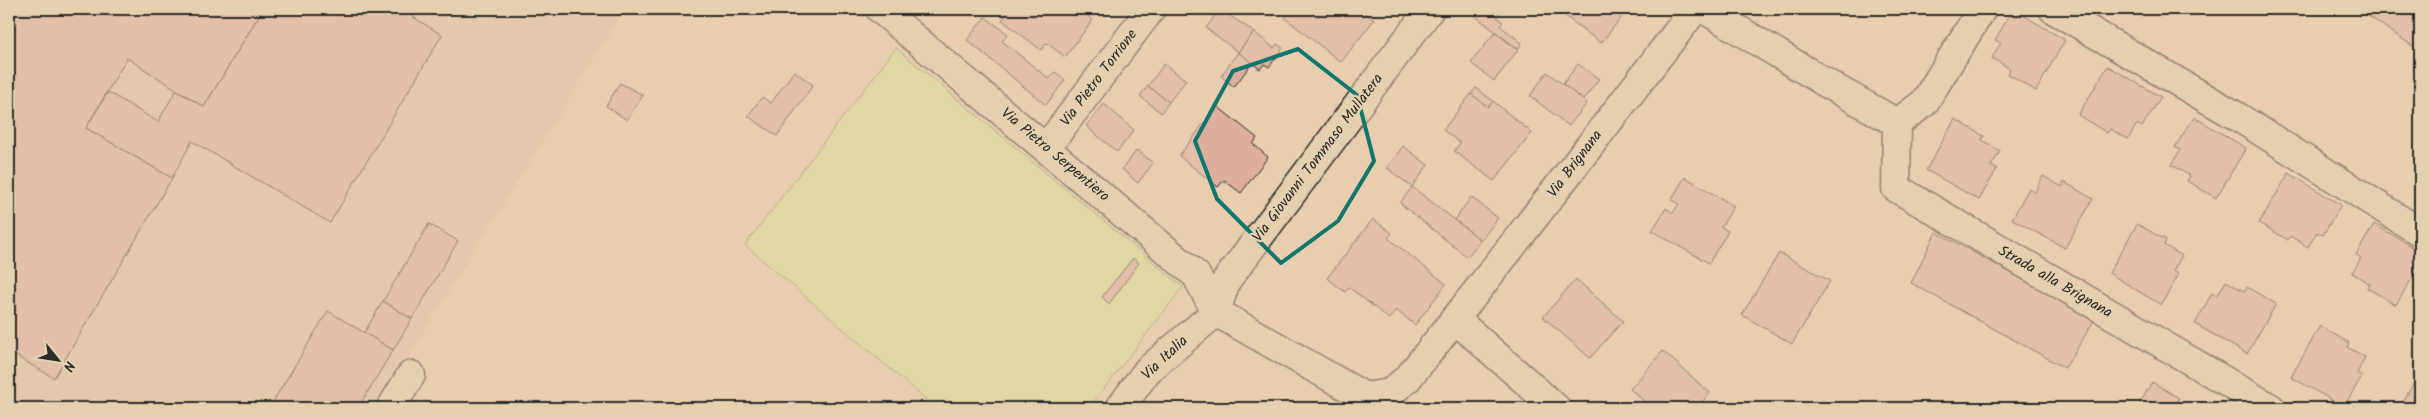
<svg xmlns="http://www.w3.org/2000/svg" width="2429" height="417" viewBox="0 0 2429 417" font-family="Kalam,sans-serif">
  <rect width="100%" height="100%" fill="#e8cdae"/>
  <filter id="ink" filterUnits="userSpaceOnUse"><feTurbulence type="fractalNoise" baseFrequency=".02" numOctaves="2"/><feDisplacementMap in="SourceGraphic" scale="10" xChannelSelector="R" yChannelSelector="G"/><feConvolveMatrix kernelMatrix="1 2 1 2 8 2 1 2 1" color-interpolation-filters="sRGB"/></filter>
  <g filter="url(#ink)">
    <!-- built -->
    <polygon fill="#e1c0a6" points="9,9 625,9 376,408 9,408"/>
    <!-- green -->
    <polygon fill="#d7e396" stroke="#818760" points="896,48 1183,287 1089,408 936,408 745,245"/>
    <!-- building -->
    <g fill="#ddad9d" stroke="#2b2b2b">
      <polygon points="9,9 263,9 204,107 127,58 86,128 172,178 54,378 9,352"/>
      <polygon points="263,9 418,9 413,17 442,35 330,223 192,141 172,178 86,128 108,92 158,122 176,90 204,107"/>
      <polygon points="1010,9 1079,9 1093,20 1065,57 1047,43 1041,50 1002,20"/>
      <polygon points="1220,9 1254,32 1238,52 1206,28"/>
      <polygon points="1292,9 1360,9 1374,20 1341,62 1285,18"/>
      <polygon points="1473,9 1503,9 1497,17 1503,22 1500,26 1522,43 1518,49 1470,12"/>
      <polygon points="1565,9 1628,9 1601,43 1561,13"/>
      <polygon points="2013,9 2065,40 2036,91 2008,74 2010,69 1992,58 2001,43 1995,40"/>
      <polygon points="2358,9 2420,9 2420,51"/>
      <polygon points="985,17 1008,34 1002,41 1049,79 1055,72 1065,80 1046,105 967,40"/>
      <polygon points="1254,32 1274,48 1277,44 1283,48 1269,67 1264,64 1260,69 1238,52"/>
      <polygon points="1495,32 1518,50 1494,81 1471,63"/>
      <polygon points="1238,52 1252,63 1234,87 1221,76"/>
      <polygon points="1164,64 1186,80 1169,102 1148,86"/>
      <polygon points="1578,64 1599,79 1583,100 1563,84"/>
      <polygon points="2108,66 2161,97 2142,127 2137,124 2128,139 2110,129 2107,133 2078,115"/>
      <polygon points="794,71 813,85 777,136 748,116 762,97 771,103"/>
      <polygon points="1547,72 1587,103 1569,126 1530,96"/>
      <polygon points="620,83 643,95 627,120 606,106"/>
      <polygon points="1148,86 1169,102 1161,113 1140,96"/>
      <polygon points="1476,88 1493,101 1488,107 1471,94"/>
      <polygon points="1471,94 1488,107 1493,101 1532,133 1494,181 1454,151 1460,143 1443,130"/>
      <polygon points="1104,104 1134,130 1117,152 1086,126"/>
      <polygon points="1217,106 1257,138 1253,144 1268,157 1241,193 1224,180 1218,187 1179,156"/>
      <polygon points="2194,117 2246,148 2216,198 2187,181 2190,176 2172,165 2180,150 2175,147"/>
      <polygon points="1955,119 1984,136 1982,140 2000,151 1991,166 1997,169 1979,200 1926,170"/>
      <polygon points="1403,146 1428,165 1412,187 1387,168"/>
      <polygon points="1137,150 1153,163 1138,183 1122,169"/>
      <polygon points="2289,173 2341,205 2323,235 2317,232 2308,247 2290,236 2288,240 2259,223"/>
      <polygon points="2043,176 2062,187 2064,182 2093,199 2065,248 2012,219 2029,188 2035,192"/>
      <polygon points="1685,177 1734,206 1721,227 1728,231 1709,263 1652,231 1666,208 1673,213 1679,204 1671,200"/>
      <polygon points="1412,187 1481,240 1467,257 1400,203"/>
      <polygon points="1471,197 1498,218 1481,240 1455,220"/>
      <polygon points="1373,219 1392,233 1388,238 1446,284 1415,325 1396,310 1389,319 1349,287 1345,292 1327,278"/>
      <polygon points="429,224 458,241 412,319 383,301"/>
      <polygon points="2137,224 2166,240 2164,245 2182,256 2173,271 2179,274 2161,305 2109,273"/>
      <polygon points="2374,224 2420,251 2420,265 2396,305 2367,288 2370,284 2352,273 2361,258 2356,255"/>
      <polygon points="1936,232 2095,319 2065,368 1911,283"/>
      <polygon points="1779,253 1830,281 1792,344 1742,315"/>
      <polygon points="1133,258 1139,263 1109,304 1102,297"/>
      <polygon points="1576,279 1623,321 1590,358 1543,317"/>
      <polygon points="2226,281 2244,291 2247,287 2276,304 2247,354 2195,324 2212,293 2217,296"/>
      <polygon points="383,301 412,319 393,350 364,333"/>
      <polygon points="328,311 393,350 358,408 269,408"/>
      <polygon points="2320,326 2349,343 2347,347 2365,357 2357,373 2362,376 2344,407 2291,377"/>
      <polygon points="1663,351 1710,393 1697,408 1652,408 1630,389"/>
      <polygon points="2417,378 2420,379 2420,408 2399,408"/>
      <polygon points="2152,382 2179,398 2176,403 2185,408 2137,408"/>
    </g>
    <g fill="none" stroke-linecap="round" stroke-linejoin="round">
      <!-- minor casing -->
      <g stroke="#2b2b2b" stroke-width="31">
        <g id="minor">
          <polyline points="880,9 1196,275 1216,312"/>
          <polyline points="1704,9 1826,83 1897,123"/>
          <polyline points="1982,9 1924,103 1897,123 1896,188 2271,408"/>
          <polyline points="2053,9 2238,117 2420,232"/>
          <polyline points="1046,148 1151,9"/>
          <path d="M1216 312 1365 397 1390 393 1408 378C1506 256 1600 132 1695 9"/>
          <polyline points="1216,312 1226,281 1430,9"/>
          <polyline points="1455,319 1556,408"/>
          <polyline points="391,408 411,375"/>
          <polyline points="1120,408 1147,371 1216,312"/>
        </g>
      </g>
      <!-- minor -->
      <use href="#minor" stroke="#e4d0ae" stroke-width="28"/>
    </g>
  </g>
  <!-- marked area -->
  <path d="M0 0H2429V417H0ZM1298 49 1357 95 1374 161 1338 221 1281 263 1217 199 1195 141 1233 71Z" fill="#e8cdae" fill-opacity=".55" fill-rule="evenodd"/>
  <path fill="none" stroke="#0f766e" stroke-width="4" stroke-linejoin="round" d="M1298 49 1357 95 1374 161 1338 221 1281 263 1217 199 1195 141 1233 71Z"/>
  <g text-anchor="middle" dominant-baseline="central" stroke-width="4.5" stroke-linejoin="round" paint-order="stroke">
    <!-- street labels -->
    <g font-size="15" fill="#2b2b2b" stroke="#e4d0ae">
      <text transform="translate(1099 78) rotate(-53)">Via Pietro Torrione</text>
      <text transform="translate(1055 155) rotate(40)">Via Pietro Serpentiero</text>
      <text transform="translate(1318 158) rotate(-53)">Via Giovanni Tommaso Mullatera</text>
      <text transform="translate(1575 164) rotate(-53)">Via Brignana</text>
      <text transform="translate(2055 282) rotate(30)">Strada alla Brignana</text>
      <text transform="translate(1165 358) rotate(-43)">Via Italia</text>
    </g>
  </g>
  <!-- margin -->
  <rect width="2429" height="417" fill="none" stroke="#e4d0ae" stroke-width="30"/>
  <rect x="15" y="15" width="2399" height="387" fill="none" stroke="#2b2b2b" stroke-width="2" filter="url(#ink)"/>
  <!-- north arrow -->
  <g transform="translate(58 360) rotate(120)" stroke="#e4d0ae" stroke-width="4" paint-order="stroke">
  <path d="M0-4L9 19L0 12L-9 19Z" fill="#2b2b2b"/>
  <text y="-8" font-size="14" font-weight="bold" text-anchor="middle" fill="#2b2b2b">N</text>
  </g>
</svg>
